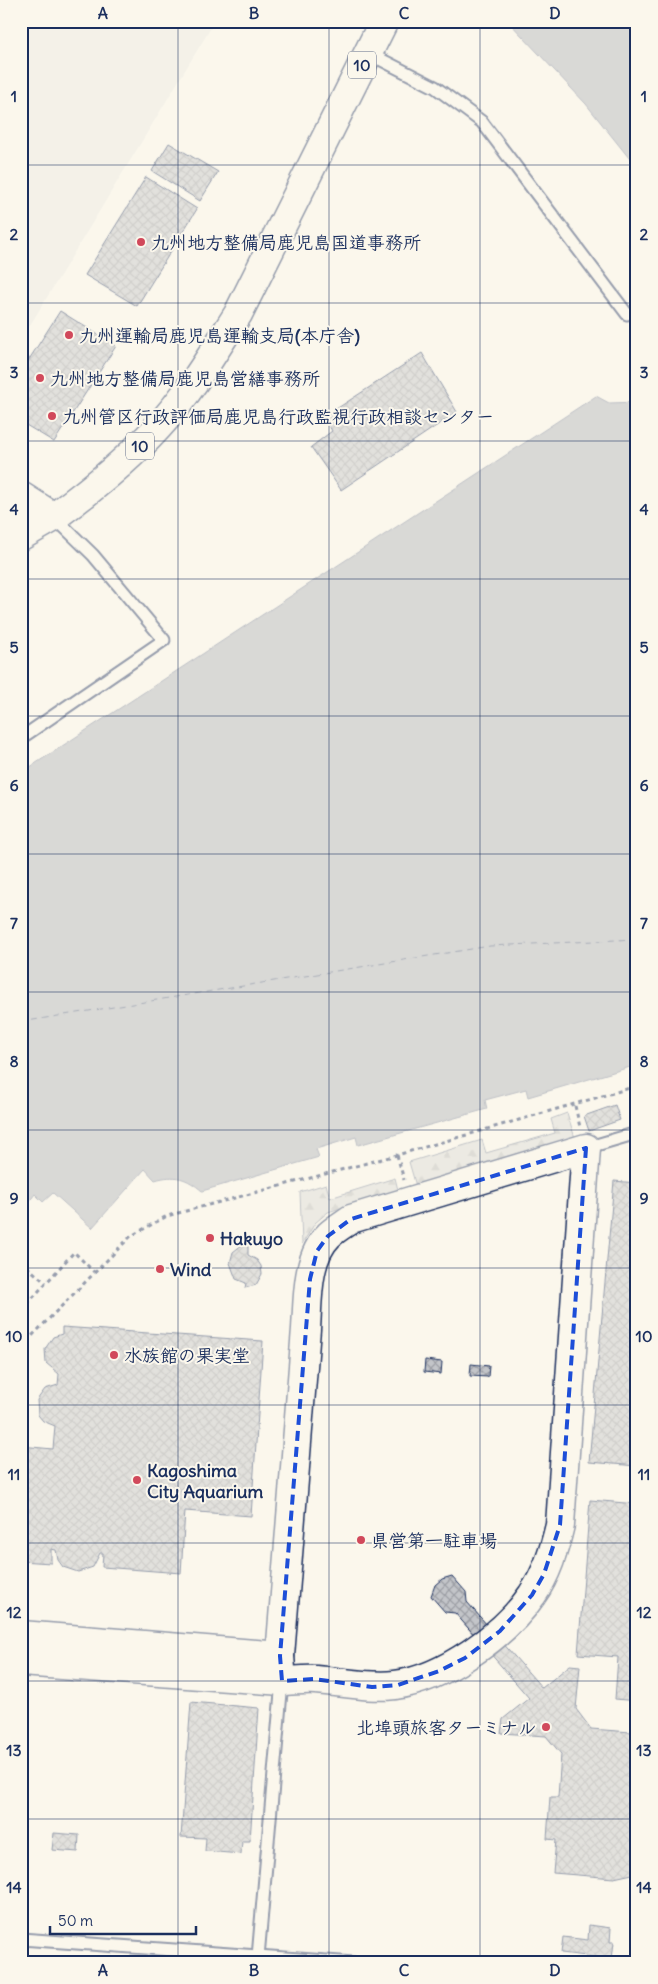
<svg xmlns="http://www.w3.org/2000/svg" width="658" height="1984" viewBox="0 0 658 1984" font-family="Delius,'Klee One',sans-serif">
  <defs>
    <pattern id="forest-firs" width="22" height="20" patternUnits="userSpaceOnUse" patternTransform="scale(1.25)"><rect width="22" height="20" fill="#dadad7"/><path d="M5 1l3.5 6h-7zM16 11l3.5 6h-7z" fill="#babbbb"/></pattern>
    <pattern id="building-cross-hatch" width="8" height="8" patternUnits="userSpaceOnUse" patternTransform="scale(1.25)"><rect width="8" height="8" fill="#c3c5c9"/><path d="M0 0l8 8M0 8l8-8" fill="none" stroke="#9ea0a6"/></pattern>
  </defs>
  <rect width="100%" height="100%" fill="#fbf7ec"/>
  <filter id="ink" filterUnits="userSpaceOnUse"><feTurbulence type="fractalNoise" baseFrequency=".02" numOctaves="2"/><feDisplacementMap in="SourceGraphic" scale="10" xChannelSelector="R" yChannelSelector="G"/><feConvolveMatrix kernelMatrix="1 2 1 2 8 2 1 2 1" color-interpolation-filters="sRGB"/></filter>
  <g filter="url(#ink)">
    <!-- built -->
    <polygon fill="#eae8e2" points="21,21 215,21 21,340"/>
    <!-- forest -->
    <g fill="url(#forest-firs)" stroke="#7a849a">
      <polygon points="567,1113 575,1138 416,1186 409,1162 482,1140 486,1153 555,1133 551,1119"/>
      <polygon points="395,1178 398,1190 328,1212 315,1223 302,1244 300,1192 326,1184 330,1198"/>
    </g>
    <!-- water -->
    <g fill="#afb3bb" stroke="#747e96">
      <polygon points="508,21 637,21 637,168 586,104"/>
      <path d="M596 396 609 403 637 402V1065L528 1097 526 1089 485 1100 487 1109 358 1145 356 1137 316 1149 319 1157 202 1191C187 1178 175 1174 155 1180L145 1169 92 1228 53 1193 43 1202 35 1194 21 1212V773Z"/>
    </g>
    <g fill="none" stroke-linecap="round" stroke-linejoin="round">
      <!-- ferry -->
      <polyline stroke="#47577a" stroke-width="1" stroke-dasharray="6 5" stroke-linecap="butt" points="21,1022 490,946 637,939"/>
    </g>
    <!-- building -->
    <g fill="url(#building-cross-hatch)" stroke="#1b2f5e">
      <polygon points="169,143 218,172 200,201 152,171"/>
      <polygon points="146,177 197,209 137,306 85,275"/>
      <polygon points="60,311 116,346 54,442 21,422 21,405 24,401 21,400 21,372"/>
      <polygon points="422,353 457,412 341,490 311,447 332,431 324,417"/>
      <polygon points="615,1105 620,1120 589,1131 584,1116"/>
      <polygon points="614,1181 637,1183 637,1466 589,1462"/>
      <polygon points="248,1240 248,1255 257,1260 261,1266 262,1274 256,1285 245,1288 246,1283 236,1279 230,1263 233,1252"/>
      <polygon points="62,1327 263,1341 251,1516 185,1511 181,1573 102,1567 103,1553 100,1553 93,1567 78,1572 63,1567 58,1560 56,1550 51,1549 51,1563 21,1561 21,1446 53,1449 55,1426 43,1421 38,1415 37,1400 45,1389 58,1385 59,1374 46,1363 45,1349 53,1337 62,1334"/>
      <polygon points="425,1360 442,1362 441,1374 424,1372"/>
      <polygon points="471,1364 489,1366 488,1377 470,1376"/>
      <polygon points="590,1500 637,1504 637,1701 615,1699 618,1657 578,1654"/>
      <polygon points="452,1576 466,1592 467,1602 542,1688 570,1665 580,1666 576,1709 591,1729 631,1732 632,1725 637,1725 637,1873 614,1878 553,1873 556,1840 547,1839 550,1797 558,1797 561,1754 546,1736 501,1733 503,1719 529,1698 455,1613 445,1612 431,1596 435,1585 442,1579"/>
      <polygon points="191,1702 259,1708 250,1841 242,1841 241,1854 205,1851 206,1838 181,1837"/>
      <polygon points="54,1833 79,1835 78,1852 52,1850"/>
      <polygon points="589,1925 611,1928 610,1942 614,1942 612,1959 561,1953 563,1937 588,1940"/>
    </g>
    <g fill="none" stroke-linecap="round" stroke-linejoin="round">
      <!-- service casing -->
      <g stroke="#1b2f5e" stroke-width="15">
        <g id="service">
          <polyline points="368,53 435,87 482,122 627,314"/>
          <polyline points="21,738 164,640 93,555 54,517"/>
          <polyline points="586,1148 637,1133"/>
          <polyline points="21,1939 354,1963"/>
          <polyline points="258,1957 282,1681"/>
        </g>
      </g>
      <!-- tertiary casing -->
      <g stroke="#1b2f5e" stroke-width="31">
        <g id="tertiary">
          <polyline points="21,496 54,517 21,536"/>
          <polyline points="21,1635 280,1656"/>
          <path d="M21 1662 282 1681C293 1681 305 1679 316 1680 343 1682 368 1688 395 1685 443 1679 505 1635 532 1595 547 1574 554 1550 560 1525L586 1148 351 1219C344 1224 335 1229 329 1235 306 1257 308 1300 306 1329L280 1656 282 1681"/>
        </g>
      </g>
      <!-- trunk casing -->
      <g stroke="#1b2f5e" stroke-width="31">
        <path id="trunk" d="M54 517C91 490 127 461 158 427 189 394 213 353 238 314L384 21"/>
      </g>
      <!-- path -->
      <g stroke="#1b2f5e" stroke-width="3" stroke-dasharray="4 4" stroke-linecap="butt">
        <polyline points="575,1106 580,1127"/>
        <polyline points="397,1155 404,1180"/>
        <polyline points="21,1269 25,1265 46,1283"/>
        <polyline points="21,1295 29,1302 74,1252 94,1272"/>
        <polyline points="21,1347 131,1236 167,1216 397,1155 637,1086"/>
      </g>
      <!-- service -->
      <use href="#service" stroke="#fbf7ec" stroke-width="11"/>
      <!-- tertiary -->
      <use href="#tertiary" stroke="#fbf7ec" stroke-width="28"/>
      <!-- trunk -->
      <use href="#trunk" stroke="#fbf7ec" stroke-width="28"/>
    </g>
  </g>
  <!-- marked area -->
  <path d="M0 0H658V1984H0ZM586 1148 560 1525 544 1574 532 1595 500 1631 465 1658 439 1671 398 1685 372 1687 314 1679 282 1681 280 1656 310 1279 317 1251 328 1236 351 1219Z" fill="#fbf7ec" fill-opacity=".55" fill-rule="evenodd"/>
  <path fill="none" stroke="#1d4ed8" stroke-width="4" stroke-dasharray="10 6" stroke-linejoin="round" d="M586 1148 560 1525 544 1574 532 1595 500 1631 465 1658 439 1671 398 1685 372 1687 314 1679 282 1681 280 1656 310 1279 317 1251 328 1236 351 1219Z"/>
  <!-- grid -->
  <path fill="none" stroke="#1b2f5e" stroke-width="1" stroke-opacity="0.55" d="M178 21V1963M329 21V1963M480 21V1963M21 165H637M21 303H637M21 441H637M21 579H637M21 716H637M21 854H637M21 992H637M21 1130H637M21 1268H637M21 1405H637M21 1543H637M21 1681H637M21 1819H637"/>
  <!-- markers -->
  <g fill="#d1495b" stroke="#fbf7ec" stroke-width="2">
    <circle cx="141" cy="242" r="5"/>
    <circle cx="69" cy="335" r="5"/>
    <circle cx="40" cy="378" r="5"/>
    <circle cx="52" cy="416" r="5"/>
    <circle cx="210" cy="1238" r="5"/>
    <circle cx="160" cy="1269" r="5"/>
    <circle cx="114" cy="1355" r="5"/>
    <circle cx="137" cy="1480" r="5"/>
    <circle cx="361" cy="1540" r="5"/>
    <circle cx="546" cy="1727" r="5"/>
  </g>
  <g text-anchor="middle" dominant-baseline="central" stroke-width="4" stroke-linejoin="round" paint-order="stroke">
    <!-- shield labels -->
    <g fill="#fbf7ec" stroke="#5e6b89" stroke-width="1">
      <rect x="348" y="51.5" width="28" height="27" rx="4"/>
      <rect x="126" y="432.5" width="28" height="27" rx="4"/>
    </g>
    <g font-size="16" font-weight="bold" fill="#1b2f5e">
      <text x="362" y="65">10</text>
      <text x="140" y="446">10</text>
    </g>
    <!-- poi labels -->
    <g font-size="18" font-weight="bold" fill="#1b2f5e" stroke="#fbf7ec" text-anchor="start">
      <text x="151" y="242">九州地方整備局鹿児島国道事務所</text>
      <text x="79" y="335">九州運輸局鹿児島運輸支局(本庁舎)</text>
      <text x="50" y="378">九州地方整備局鹿児島営繕事務所</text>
      <text x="62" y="416">九州管区行政評価局鹿児島行政監視行政相談センター</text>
      <text x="220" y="1238">Hakuyo</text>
      <text x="170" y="1269">Wind</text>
      <text x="124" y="1355">水族館の果実堂</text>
      <text x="147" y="1470">Kagoshima<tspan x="147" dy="21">City Aquarium</tspan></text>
      <text x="371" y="1540">県営第一駐車場</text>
      <text x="536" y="1727" text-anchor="end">北埠頭旅客ターミナル</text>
    </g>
  </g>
  <!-- margin -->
  <rect width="658" height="1984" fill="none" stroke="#fbf7ec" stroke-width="55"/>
  <!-- scale -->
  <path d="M50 1926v8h146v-8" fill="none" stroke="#1b2f5e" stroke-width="2.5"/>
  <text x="58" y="1926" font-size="15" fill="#1b2f5e" stroke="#fbf7ec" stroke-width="4" paint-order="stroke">50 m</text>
  <rect x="28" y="28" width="602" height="1928" fill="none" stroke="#1b2f5e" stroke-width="2"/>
  <g font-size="16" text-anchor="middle" font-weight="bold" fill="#1b2f5e">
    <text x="103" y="19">A</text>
    <text x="254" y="19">B</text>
    <text x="404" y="19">C</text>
    <text x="555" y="19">D</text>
    <text x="14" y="102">1</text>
    <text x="644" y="102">1</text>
    <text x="14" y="240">2</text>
    <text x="644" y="240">2</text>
    <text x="14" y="378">3</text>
    <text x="644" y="378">3</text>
    <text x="14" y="515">4</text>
    <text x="644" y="515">4</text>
    <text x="14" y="653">5</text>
    <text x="644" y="653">5</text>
    <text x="14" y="791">6</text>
    <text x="644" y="791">6</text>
    <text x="14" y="929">7</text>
    <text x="644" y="929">7</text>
    <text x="14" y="1067">8</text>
    <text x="644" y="1067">8</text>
    <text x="14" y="1204">9</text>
    <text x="644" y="1204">9</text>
    <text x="14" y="1342">10</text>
    <text x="644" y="1342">10</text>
    <text x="14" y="1480">11</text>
    <text x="644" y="1480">11</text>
    <text x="14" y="1618">12</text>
    <text x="644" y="1618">12</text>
    <text x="14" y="1756">13</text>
    <text x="644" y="1756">13</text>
    <text x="14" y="1893">14</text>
    <text x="644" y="1893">14</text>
    <text x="103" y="1976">A</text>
    <text x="254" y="1976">B</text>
    <text x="404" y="1976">C</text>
    <text x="555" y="1976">D</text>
  </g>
</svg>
